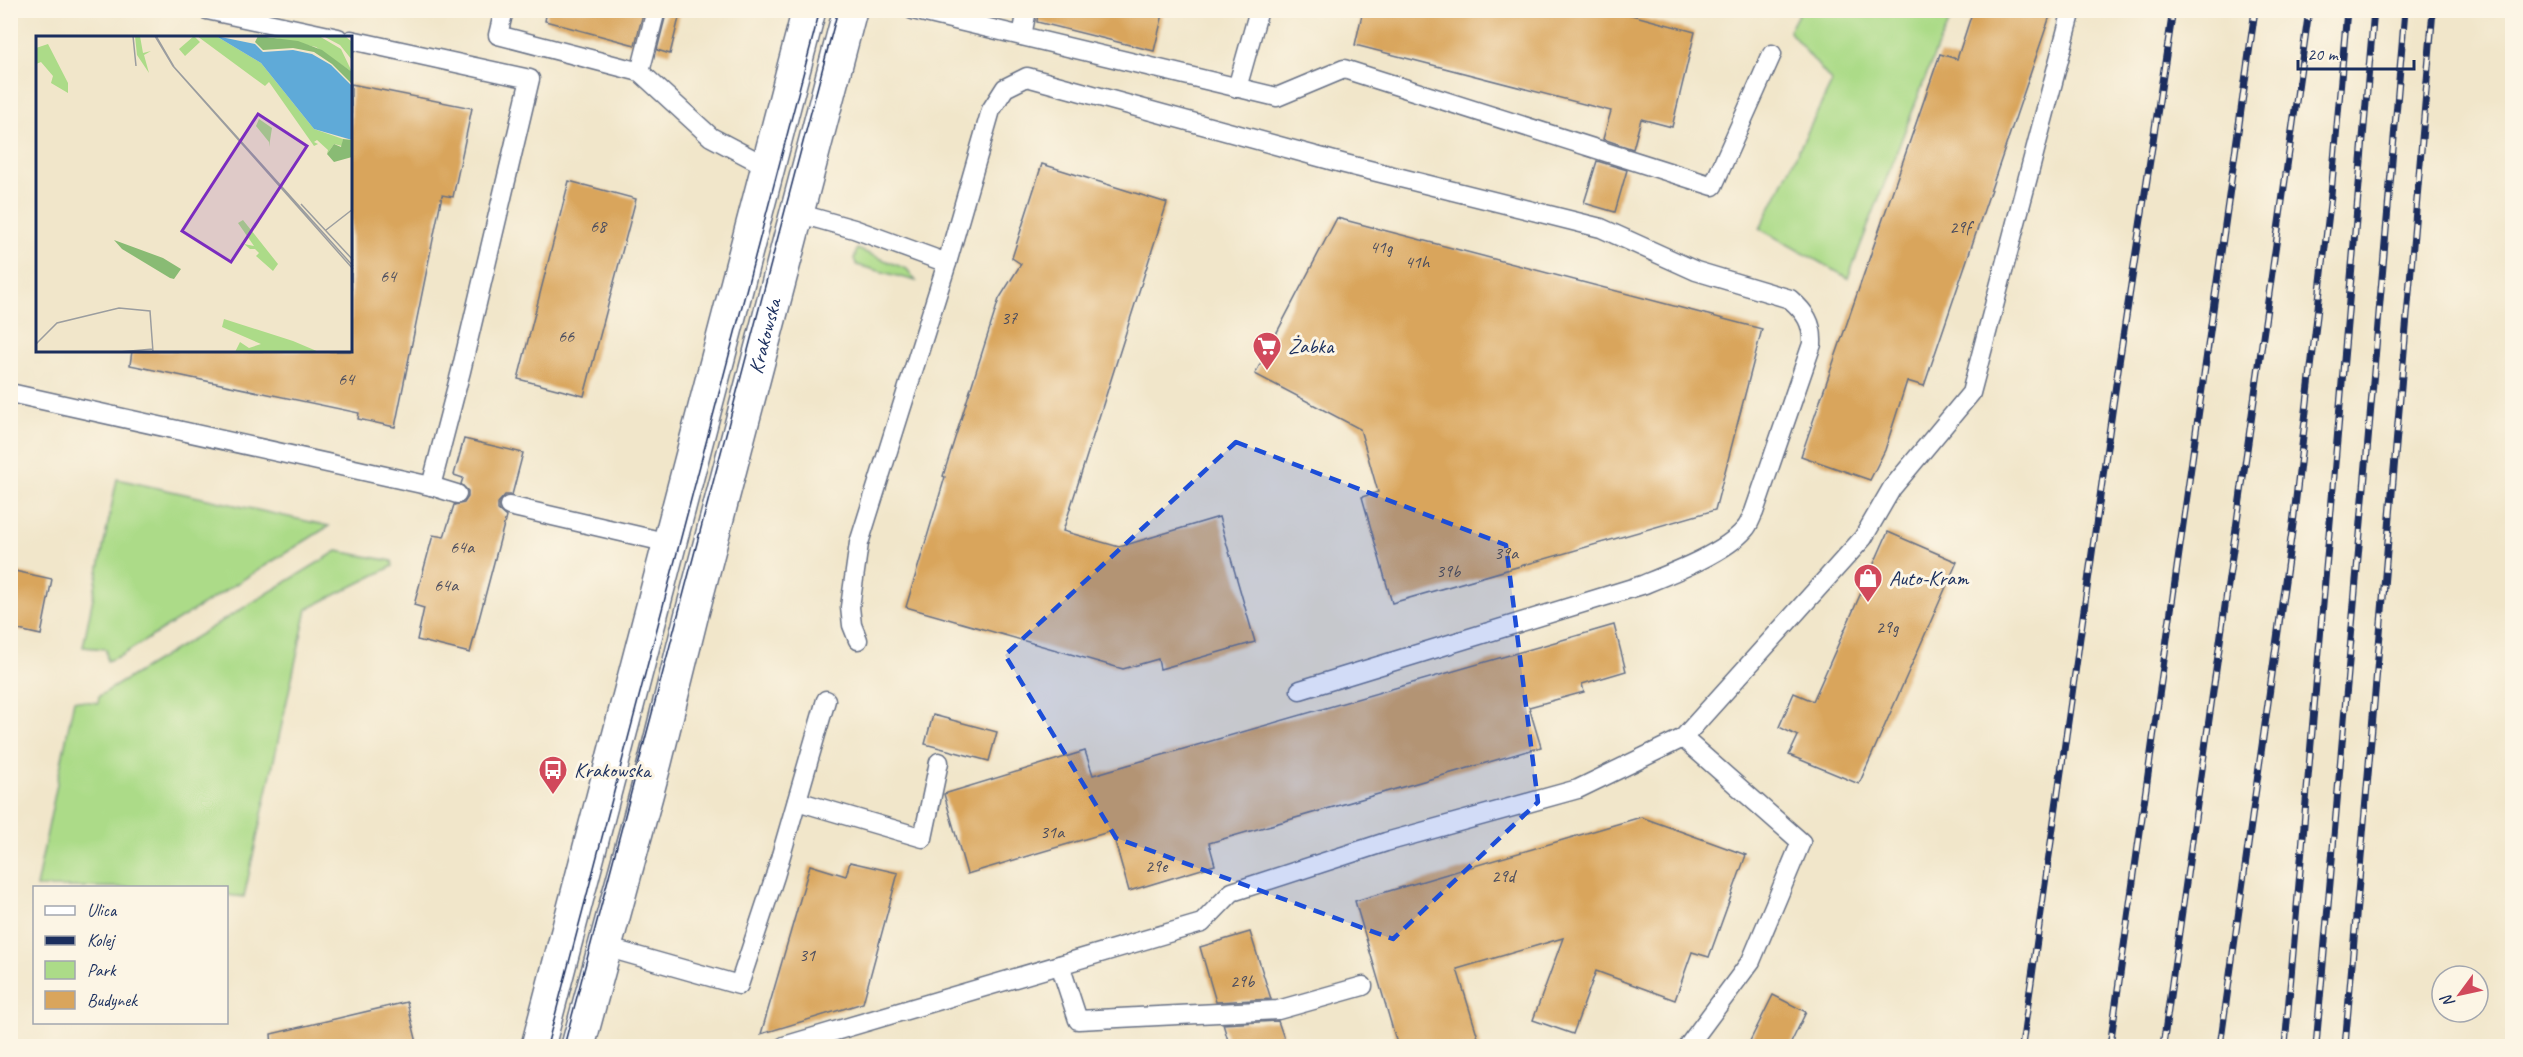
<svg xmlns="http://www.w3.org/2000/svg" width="2523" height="1057" viewBox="0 0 2523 1057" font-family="Caveat,sans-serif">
  <rect width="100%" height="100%" fill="#fcf5e5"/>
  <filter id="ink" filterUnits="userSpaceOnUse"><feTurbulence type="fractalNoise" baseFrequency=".0167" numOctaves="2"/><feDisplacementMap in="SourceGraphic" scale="12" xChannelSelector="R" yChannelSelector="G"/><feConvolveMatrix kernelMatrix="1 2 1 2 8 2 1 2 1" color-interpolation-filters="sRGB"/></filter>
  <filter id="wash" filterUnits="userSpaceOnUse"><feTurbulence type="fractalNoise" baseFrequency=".008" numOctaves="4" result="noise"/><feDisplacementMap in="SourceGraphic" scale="24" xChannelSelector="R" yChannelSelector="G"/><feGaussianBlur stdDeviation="1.35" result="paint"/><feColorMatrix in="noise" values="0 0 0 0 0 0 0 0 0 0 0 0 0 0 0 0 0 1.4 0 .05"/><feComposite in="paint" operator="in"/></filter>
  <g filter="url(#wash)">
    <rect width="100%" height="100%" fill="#f1e6ca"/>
    <!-- green -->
    <g fill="#acdb88" stroke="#648573" stroke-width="1.5">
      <polygon points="1800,11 1955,11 1938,45 1848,278 1760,229 1832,82 1789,31"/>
      <polygon points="857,249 907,269 916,281 857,265 854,259"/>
      <polygon points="117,479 329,526 122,655 107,661 106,649 83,647"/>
      <polygon points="337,551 392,561 393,566 307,609 244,897 227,895 226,888 36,887 74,700 98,703 99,696"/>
    </g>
    <g id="blocks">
      <!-- building -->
      <g fill="#d9a55c">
        <polygon points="547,10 644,10 635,45 545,21"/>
        <polygon points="667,10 681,10 670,54 657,50"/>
        <polygon points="1038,10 1164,10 1154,51 1037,22"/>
        <polygon points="1363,10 1613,10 1695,32 1672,127 1641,119 1633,149 1603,139 1611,111 1355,45"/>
        <polygon points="1973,10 2052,10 1924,386 1907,381 1885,450 1870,480 1801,456 1940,54 1957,59"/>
        <polygon points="351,84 472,108 453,197 442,195 395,427 358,419 359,413 130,365 132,351 351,351"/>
        <polygon points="1597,161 1627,170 1615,212 1584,203"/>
        <polygon points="1042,164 1167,203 1063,531 1119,547 1219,517 1255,642 1160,669 1158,659 1123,669 906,607 945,477 943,476 999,299 1021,264 1012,258"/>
        <polygon points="569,181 636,199 584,396 518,379"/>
        <polygon points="1337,218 1762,329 1715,510 1392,603 1362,497 1378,492 1360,429 1255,374"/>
        <polygon points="464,439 523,453 512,495 505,495 498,503 498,510 506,517 470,653 417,640 424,608 414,605 433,535 444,537 454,505 464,503 468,497 468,491 461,484 463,478 454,475"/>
        <polygon points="1888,532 1957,562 1859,784 1789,755 1798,736 1779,727 1794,693 1813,701"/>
        <polygon points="10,570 52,579 41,635 10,628"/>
        <polygon points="1614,625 1626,671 1582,684 1584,692 1529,707 1541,747 1209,843 1215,865 1129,891 1112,831 967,874 944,794 1085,751 1093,775"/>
        <polygon points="933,715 997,732 989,761 925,744"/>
        <polygon points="1641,817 1746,855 1709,957 1692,952 1675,1000 1596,971 1573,1034 1533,1020 1563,938 1457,969 1481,1047 1398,1047 1355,901"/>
        <polygon points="850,862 898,873 863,1003 761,1034 810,865 846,876"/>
        <polygon points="1250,932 1271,999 1216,1002 1200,947"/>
        <polygon points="1773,995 1806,1012 1789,1047 1747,1047"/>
        <polygon points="407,1002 418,1047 272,1047 271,1034"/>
        <polygon points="1278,1021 1287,1047 1230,1047 1223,1024"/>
      </g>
    </g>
  </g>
  <g filter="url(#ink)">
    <use href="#blocks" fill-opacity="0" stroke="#666f84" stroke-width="1.5"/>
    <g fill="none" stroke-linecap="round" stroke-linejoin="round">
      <!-- service casing -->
      <g stroke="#666f84" stroke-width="21">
        <g id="service">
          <polyline points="207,10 338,38"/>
          <polyline points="504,10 498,35 640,72"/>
          <polyline points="656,10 640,72 711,137 768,167"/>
          <polyline points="913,10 1277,97 1344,69 1713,186 1772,54"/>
          <polyline points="1022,36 1027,10"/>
          <polyline points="351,40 530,79 461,371 431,486"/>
          <polyline points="1237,88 1259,10"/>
          <polyline points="797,213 854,229 947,263"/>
          <polyline points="10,393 431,486 457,494"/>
          <polyline points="509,506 669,543"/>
          <path d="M858 640 852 625 850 607 859 543 947 263 991 110 1005 88 1027 77 1345 164 1601 228 1696 271 1790 299C1805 312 1813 323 1812 344L1754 512C1751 518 1749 525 1745 529 1725 553 1672 573 1642 585L1300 690"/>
          <polyline points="1683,738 1801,842 1751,961 1688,1046"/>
          <polyline points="797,801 923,838 939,762"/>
          <polyline points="605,947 739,985 775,876 826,700"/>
          <polyline points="1060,965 1078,1020 1278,1010 1363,986"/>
          <polyline points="784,1046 1202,923 1232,892 1386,842 1578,789 1683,738 1863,538 1892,488 1971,393 2072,10"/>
        </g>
      </g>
      <!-- secondary casing -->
      <g stroke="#666f84" stroke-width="36">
        <g id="secondary">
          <polyline points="538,1046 809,10"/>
          <path id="s1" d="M578 1046 655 762 691 617 850 10"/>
        </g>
      </g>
      <!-- service -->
      <use href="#service" stroke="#fff" stroke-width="18"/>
      <!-- secondary -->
      <use href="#secondary" stroke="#fff" stroke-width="33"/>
      <!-- tram -->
      <g stroke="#1b2f5e" stroke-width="1.5">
        <polyline points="547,1046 820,10"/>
        <polyline points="564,1046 838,10"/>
      </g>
      <!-- rail casing -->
      <g stroke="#1b2f5e" stroke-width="7">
        <g id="rail">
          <polyline points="2022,1046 2119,363 2173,10"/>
          <polyline points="2110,1046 2255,10"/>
          <polyline points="2163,1046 2309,10"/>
          <polyline points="2220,1046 2293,524 2331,195 2347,10"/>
          <polyline points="2285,1046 2374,10"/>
          <polyline points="2316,1046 2405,10"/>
          <polyline points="2345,1046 2433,10"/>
        </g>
      </g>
      <!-- rail -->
      <use href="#rail" stroke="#fcf5e5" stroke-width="4.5" stroke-dasharray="14" stroke-linecap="butt"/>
    </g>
  </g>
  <!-- marked area -->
  <path fill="#1d4ed8" fill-opacity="0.2" stroke="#1d4ed8" stroke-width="4.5" stroke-dasharray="12 8" stroke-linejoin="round" d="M1236 442 1506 545 1538 802 1393 939 1116 838 1005 655Z"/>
  <!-- icons -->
  <defs>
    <g id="supermarket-pin" transform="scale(1.5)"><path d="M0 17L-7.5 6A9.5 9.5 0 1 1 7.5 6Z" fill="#d1495b" stroke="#fcf5e5"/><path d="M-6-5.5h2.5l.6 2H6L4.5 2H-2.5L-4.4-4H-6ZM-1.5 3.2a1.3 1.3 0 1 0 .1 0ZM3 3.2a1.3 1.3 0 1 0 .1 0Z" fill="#fff"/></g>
    <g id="shop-pin" transform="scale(1.5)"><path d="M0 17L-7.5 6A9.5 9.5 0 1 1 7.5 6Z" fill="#d1495b" stroke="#fcf5e5"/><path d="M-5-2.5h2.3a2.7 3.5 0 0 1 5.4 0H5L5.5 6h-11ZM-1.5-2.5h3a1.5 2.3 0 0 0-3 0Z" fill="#fff"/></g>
    <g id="bus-pin" transform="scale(1.5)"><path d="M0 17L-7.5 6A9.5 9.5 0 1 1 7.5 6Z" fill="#d1495b" stroke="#fcf5e5"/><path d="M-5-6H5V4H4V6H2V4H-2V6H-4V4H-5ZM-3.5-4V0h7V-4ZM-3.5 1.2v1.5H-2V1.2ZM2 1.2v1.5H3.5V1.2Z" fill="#fff"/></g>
  </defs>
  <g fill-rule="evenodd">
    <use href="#supermarket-pin" x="1267" y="346"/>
    <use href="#shop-pin" x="1868" y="578"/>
    <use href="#bus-pin" x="553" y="770"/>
  </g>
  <g text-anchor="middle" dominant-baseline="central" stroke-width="6" stroke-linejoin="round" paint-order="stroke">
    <!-- number labels -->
    <g font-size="18" fill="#4a4c5e">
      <text x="598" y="226">68</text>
      <text x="1960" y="227">29f</text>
      <text x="1381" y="247">41g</text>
      <text x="1417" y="262">41h</text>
      <text x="388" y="276">64</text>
      <text x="1009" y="318">37</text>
      <text x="566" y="336">66</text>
      <text x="346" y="379">64</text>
      <text x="462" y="547">64a</text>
      <text x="1506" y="553">39a</text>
      <text x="1448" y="571">39b</text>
      <text x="446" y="585">64a</text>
      <text x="1887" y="627">29g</text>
      <text x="1052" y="832">31a</text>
      <text x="1156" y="866">29e</text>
      <text x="1503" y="876">29d</text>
      <text x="807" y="955">31</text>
      <text x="1242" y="981">29b</text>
    </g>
    <!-- street labels -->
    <g font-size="21" fill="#1b2f5e" stroke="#fcf5e5">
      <text stroke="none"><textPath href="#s1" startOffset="734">Krakowska</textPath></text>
    </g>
    <!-- poi labels -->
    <g font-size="21" fill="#1b2f5e" stroke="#fcf5e5" text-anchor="start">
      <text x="1288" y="346">Żabka</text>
      <text x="1889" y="578">Auto-Kram</text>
      <text x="574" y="770">Krakowska</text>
    </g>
  </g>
  <!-- overview -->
  <g transform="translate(36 36)">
    <rect width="316" height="316" fill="#f1e6ca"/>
    <path d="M99 0H104L107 17 115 15 108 19 113 37 101 19ZM158 0 164 6 149 20 143 13ZM161 0H180L225 27 278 93 307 103 306 110 298 108 291 118 292 114 281 104 278 106 282 108 278 110 233 46 229 50ZM230 0H283L305 13 316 36 280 11ZM287 0H309L316 6V24L304 9ZM12 8 32 47V57L15 47 17 40 5 26 0 28V12ZM223 83 236 92 233 111V106L220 90ZM207 184 242 228 237 235 220 220 223 217 219 213H214L208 208 218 210 202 187ZM188 283 257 305 283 316H199L204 306 213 312 225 308 186 291Z" fill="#acdb88"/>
    <path d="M222 0 262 5 286 14 316 36V48L296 28 278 16 257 12 227 14 219 6ZM307 103 316 104V121L298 126 291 118 298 108 305 111ZM78 204 127 222 145 233 138 243 134 242 86 213Z" fill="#89bb74"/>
    <path d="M180 0 219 8 227 16 257 14 276 18 295 29 316 50V104L278 93 225 27Z" fill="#5faad8"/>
    <path fill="none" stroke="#9b9d9f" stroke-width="1.5" d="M97 0 100 30M119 0 137 30 317 233M120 0 138 31 317 230M265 168 317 224M290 194 317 173M0 308 21 287 83 272 114 275 117 316M83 316 117 313"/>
    <path fill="#7b2cbf" fill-opacity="0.15" stroke="#7b2cbf" stroke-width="3" d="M222 78 271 110 195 226 146 195Z"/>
    <rect width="316" height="316" fill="none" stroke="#1b2f5e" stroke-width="3"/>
  </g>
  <!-- margin -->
  <rect width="2523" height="1057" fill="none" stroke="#fcf5e5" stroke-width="36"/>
  <!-- legend -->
  <rect x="33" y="886" width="195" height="138" fill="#fcf5e5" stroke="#a2a6af" stroke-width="1.5"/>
  <rect x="45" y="906" width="30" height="9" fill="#ffffff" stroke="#a2a6af" stroke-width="1.5"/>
  <text x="87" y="916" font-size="18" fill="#1b2f5e">Ulica</text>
  <rect x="45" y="936" width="30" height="9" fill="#1b2f5e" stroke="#a2a6af" stroke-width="1.5"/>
  <text x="87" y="946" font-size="18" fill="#1b2f5e">Kolej</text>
  <rect x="45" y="961" width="30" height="18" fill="#acdb88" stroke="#a2a6af" stroke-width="1.5"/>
  <text x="87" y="976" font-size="18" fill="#1b2f5e">Park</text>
  <rect x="45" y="991" width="30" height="18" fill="#d9a55c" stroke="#a2a6af" stroke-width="1.5"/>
  <text x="87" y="1006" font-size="18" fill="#1b2f5e">Budynek</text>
  <!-- north arrow -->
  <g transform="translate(2460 994) rotate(237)"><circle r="28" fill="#fcf5e5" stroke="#a2a6af" stroke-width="1.5"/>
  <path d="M0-4.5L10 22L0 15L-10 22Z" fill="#d1495b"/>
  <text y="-9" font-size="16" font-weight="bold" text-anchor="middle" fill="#1b2f5e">N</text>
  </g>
  <!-- scale -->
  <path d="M2298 60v9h116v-9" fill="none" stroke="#1b2f5e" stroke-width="3"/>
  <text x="2307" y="60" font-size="18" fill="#1b2f5e" stroke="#fcf5e5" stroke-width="4.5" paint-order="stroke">20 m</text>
</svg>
